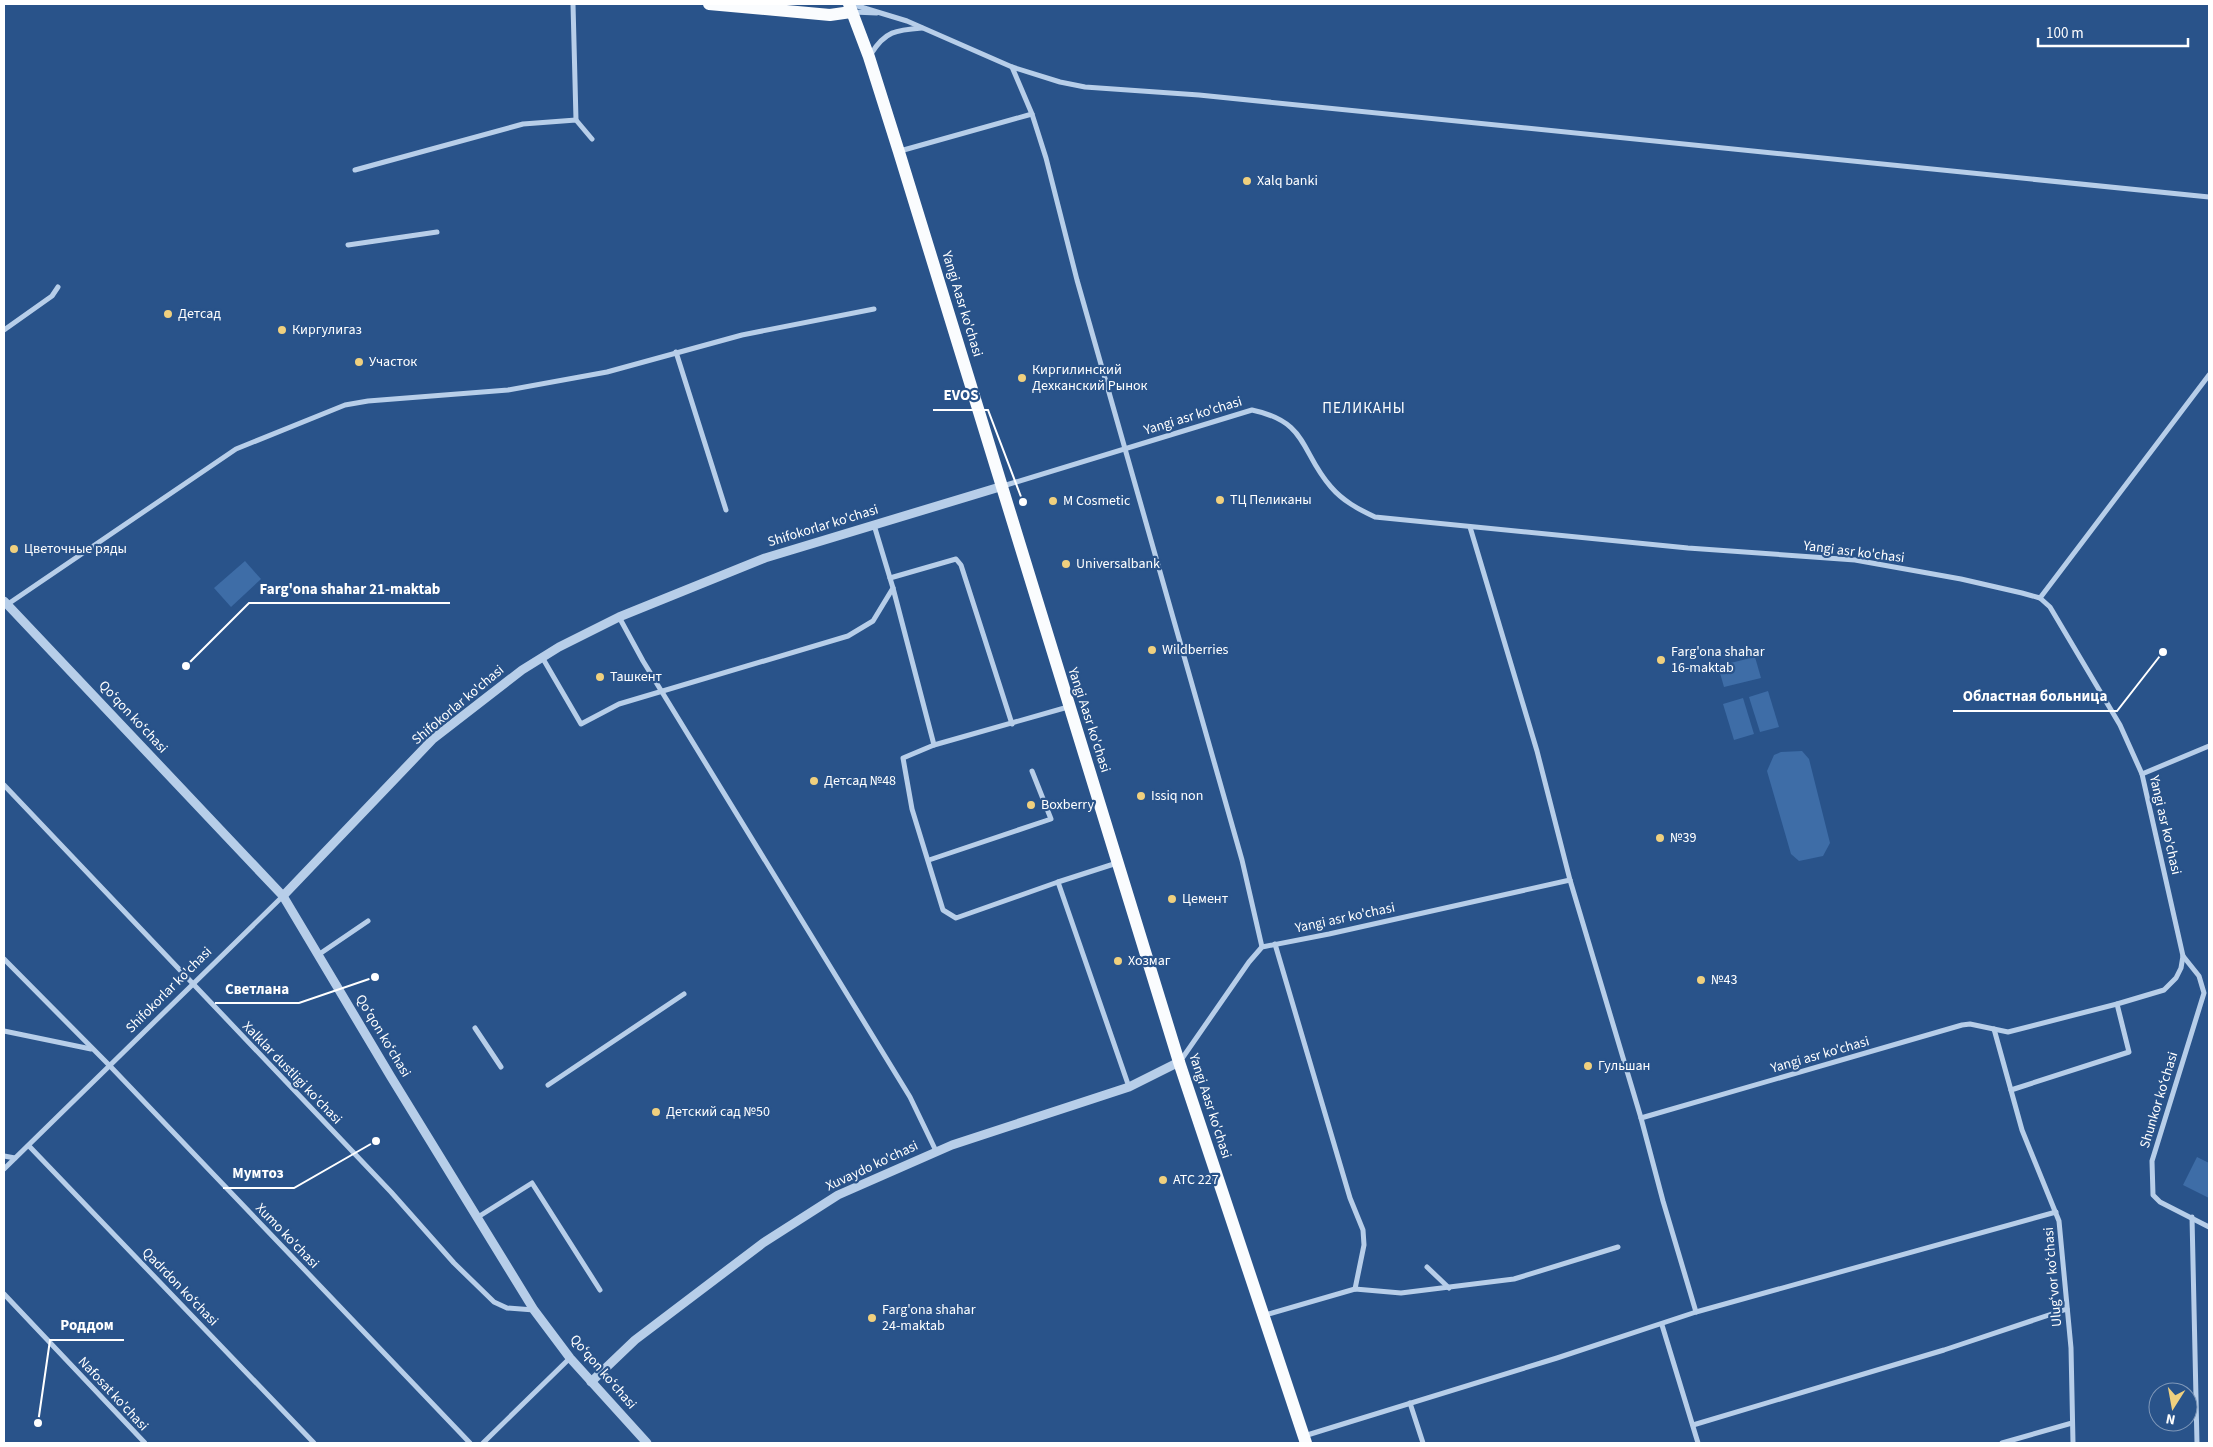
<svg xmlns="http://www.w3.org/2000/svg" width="2213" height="1447" viewBox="0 0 2213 1447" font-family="'Source Sans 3',sans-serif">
  <rect width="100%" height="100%" fill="#29538a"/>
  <!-- park -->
  <g fill="#3e6da7">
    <polygon points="245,561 261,579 231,607 214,588"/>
    <polygon points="1755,657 1761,678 1724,687 1718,666"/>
    <polygon points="1768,691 1779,727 1760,732 1749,697"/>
    <polygon points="1743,698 1754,734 1734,740 1723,704"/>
    <polygon points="1802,751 1809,759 1830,843 1823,856 1799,861 1791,854 1767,771 1774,755 1781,752"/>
    <polygon points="2197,1157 2209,1163 2209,1198 2183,1185"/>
  </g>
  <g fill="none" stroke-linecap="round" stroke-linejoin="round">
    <!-- minor -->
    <g stroke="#b7cee9" stroke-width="5">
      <polyline points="573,4 576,120"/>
      <polyline points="851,4 907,21 1012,67 1060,82 1085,87 1199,95 2209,197"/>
      <polyline points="853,12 877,13"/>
      <path d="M871 54C885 31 896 30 922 28"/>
      <polyline points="1012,67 1032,114 1046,158 1077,280 1242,860 1262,947"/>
      <polyline points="900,151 1032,114"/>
      <polyline points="355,170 523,124 576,120 592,139"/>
      <polyline points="348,245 437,232"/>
      <polyline points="4,330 52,296 58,287"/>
      <polyline points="676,352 726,510"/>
      <path d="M1003 486 1252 410C1309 422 1300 452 1331 487 1343 501 1358 509 1375 517L1688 548 1855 560 1961 579 2022 593 2040 598 2050 607 2120 725 2142 774 2183 956 2181 968 2176 978 2164 990 2117 1004 2008 1032 1970 1024 1962 1025 1641 1118"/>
      <polyline points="874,525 893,588 934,745 903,758 912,809 943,910 956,918 1058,882 1129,1087"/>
      <polyline points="1470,527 1537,751 1570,880 1641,1118 1663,1201 1696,1312"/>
      <polyline points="890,578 956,559 961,565 1012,724"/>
      <polyline points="2040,598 2209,375"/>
      <polyline points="8,604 236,449 345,405 368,401 508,390 607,372 742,335 874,309"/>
      <polyline points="619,617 643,661 910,1097 936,1151"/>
      <polyline points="542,657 581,724 619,704 848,636 873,621 893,588"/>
      <polyline points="934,745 1068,707"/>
      <polyline points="2142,774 2209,746"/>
      <polyline points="4,785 391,1192 454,1263 494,1302 507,1308 534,1310"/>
      <polyline points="929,860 1051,819 1032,771"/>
      <polyline points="1058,882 1117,863"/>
      <polyline points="1275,944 1350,1198 1363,1230 1364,1245 1355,1289"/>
      <polyline points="318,955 368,921"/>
      <polyline points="2183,956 2199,976 2204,993 2152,1161 2153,1195 2160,1202 2209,1227"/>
      <polyline points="4,959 110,1066 470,1443"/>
      <polyline points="475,1028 501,1067"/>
      <polyline points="1994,1029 2022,1130 2059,1221 2071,1348 2073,1443"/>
      <polyline points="4,1031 91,1049"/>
      <polyline points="1181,1060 1249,962 1262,947 1329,934 1570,880"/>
      <polyline points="548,1085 684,994"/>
      <polyline points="2011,1090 2129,1052 2117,1004"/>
      <polyline points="29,1146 314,1443"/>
      <polyline points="4,1156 15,1158"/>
      <polyline points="4,1169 283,896"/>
      <polyline points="478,1217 532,1183 600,1290"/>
      <polyline points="2192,1217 2197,1443"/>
      <polyline points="1427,1267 1449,1288"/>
      <polyline points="4,1294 145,1443"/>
      <polyline points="1265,1315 1355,1289 1401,1293 1514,1279 1618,1247"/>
      <polyline points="1662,1325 1698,1443"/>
      <polyline points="1410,1403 1423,1443"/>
      <polyline points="1693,1425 1944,1350 2067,1309"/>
      <polyline points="1304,1436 1557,1358 1696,1312 2056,1212"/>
      <polyline points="483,1443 570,1358"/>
      <polyline points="2002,1443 2072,1423"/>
    </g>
    <!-- tertiary -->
    <g stroke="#b7cee9" stroke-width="9">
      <polyline points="4,601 283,896 391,1077 534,1310 570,1358 647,1443"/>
      <polyline points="283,896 433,739 522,670 559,647 619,617 765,558 1003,486"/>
      <polyline points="591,1382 635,1340 763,1243 838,1195 952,1145 1129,1087 1179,1062"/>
    </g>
    <!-- primary -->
    <g stroke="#fafcfe" stroke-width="12">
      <polyline points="709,4 830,15 851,12"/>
      <polyline points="849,4 869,57 899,152 1179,1062 1306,1443"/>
    </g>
  </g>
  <!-- markers -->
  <g fill="#f0d07e" stroke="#29538a" stroke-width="2">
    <circle cx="1247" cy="181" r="5"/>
    <circle cx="168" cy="314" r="5"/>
    <circle cx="282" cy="330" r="5"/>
    <circle cx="359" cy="362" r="5"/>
    <circle cx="1022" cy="378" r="5"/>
    <circle cx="1220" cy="500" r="5"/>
    <circle cx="1053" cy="501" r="5"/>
    <circle cx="14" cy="549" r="5"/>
    <circle cx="1066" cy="564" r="5"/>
    <circle cx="1152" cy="650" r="5"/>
    <circle cx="1661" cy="660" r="5"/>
    <circle cx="600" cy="677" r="5"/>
    <circle cx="814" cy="781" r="5"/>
    <circle cx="1141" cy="796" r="5"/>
    <circle cx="1031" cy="805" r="5"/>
    <circle cx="1660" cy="838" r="5"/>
    <circle cx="1172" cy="899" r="5"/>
    <circle cx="1118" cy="961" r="5"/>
    <circle cx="1701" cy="980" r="5"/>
    <circle cx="1588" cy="1066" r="5"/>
    <circle cx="656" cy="1112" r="5"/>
    <circle cx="1163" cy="1180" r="5"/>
    <circle cx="872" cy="1318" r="5"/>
  </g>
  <g text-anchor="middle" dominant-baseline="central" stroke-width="4.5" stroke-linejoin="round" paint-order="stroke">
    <!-- poi labels -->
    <g font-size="14" fill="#fff" stroke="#29538a" text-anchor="start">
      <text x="1257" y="181">Xalq banki</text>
      <text x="178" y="314">Детсад</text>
      <text x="292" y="330">Киргулигаз</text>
      <text x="369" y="362">Участок</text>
      <text x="1032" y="370">Киргилинский<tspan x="1032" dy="16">Дехканский Рынок</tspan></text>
      <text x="1230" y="500">ТЦ Пеликаны</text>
      <text x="1063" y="501">M Cosmetic</text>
      <text x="24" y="549">Цветочные ряды</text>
      <text x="1076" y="564">Universalbank</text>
      <text x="1162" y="650">Wildberries</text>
      <text x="1671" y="652">Farg'ona shahar<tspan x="1671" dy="16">16-maktab</tspan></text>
      <text x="610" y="677">Ташкент</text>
      <text x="824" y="781">Детсад №48</text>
      <text x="1151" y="796">Issiq non</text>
      <text x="1041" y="805">Boxberry</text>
      <text x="1670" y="838">№39</text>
      <text x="1182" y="899">Цемент</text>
      <text x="1128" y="961">Хозмаг</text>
      <text x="1711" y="980">№43</text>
      <text x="1598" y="1066">Гульшан</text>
      <text x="666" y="1112">Детский сад №50</text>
      <text x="1173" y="1180">АТС 227</text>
      <text x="882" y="1310">Farg'ona shahar<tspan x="882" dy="16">24-maktab</tspan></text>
    </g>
    <!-- street labels -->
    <g font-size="14" fill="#fff" stroke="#29538a">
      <text transform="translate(962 304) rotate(73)">Yangi Aasr ko'chasi</text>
      <text transform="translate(1193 416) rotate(-17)">Yangi asr ko'chasi</text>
      <text transform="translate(823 526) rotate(-17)">Shifokorlar ko'chasi</text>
      <text transform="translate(1854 552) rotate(7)">Yangi asr ko'chasi</text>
      <text transform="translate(458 705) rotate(-40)">Shifokorlar ko'chasi</text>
      <text transform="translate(133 717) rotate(47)">Qoʻqon koʻchasi</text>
      <text transform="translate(1089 720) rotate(72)">Yangi Aasr ko'chasi</text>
      <text transform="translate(2165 825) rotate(77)">Yangi asr ko'chasi</text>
      <text transform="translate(1345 918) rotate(-12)">Yangi asr ko'chasi</text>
      <text transform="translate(169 990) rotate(-45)">Shifokorlar ko'chasi</text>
      <text transform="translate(383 1036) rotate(59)">Qoʻqon koʻchasi</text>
      <text transform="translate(1820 1055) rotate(-16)">Yangi asr ko'chasi</text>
      <text transform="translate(292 1073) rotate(46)">Xalklar dustligi ko'chasi</text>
      <text transform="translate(2159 1100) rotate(-73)">Shunkor koʻchasi</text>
      <text transform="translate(1210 1106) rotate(72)">Yangi Aasr ko'chasi</text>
      <text transform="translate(872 1166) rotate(-25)">Xuvaydo ko'chasi</text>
      <text transform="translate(287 1236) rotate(46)">Xumo ko'chasi</text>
      <text transform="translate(2053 1277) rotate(-95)">Ulugʻvor koʻchasi</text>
      <text transform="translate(180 1287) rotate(46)">Qadrdon koʻchasi</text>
      <text transform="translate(603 1372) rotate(49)">Qoʻqon koʻchasi</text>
      <text transform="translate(113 1394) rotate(47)">Nafosat ko'chasi</text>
    </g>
    <!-- neighbourhood labels -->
    <g font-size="15" letter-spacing="1" fill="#fff" stroke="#29538a">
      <text x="1364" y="408">ПЕЛИКАНЫ</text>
    </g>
  </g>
  <!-- callouts -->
  <path fill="none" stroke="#fff" stroke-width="2" d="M1023 502L988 410H933M186 666L249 603H450M2163 652L2117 711H1953M375 977L299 1003H215M376 1141L294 1188H223M38 1423L50 1340H124"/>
  <g fill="#fff" stroke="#29538a" stroke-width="2">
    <circle cx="1023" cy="502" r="5"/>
    <circle cx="186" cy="666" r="5"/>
    <circle cx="2163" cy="652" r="5"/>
    <circle cx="375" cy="977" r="5"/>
    <circle cx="376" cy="1141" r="5"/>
    <circle cx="38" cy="1423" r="5"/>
  </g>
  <g font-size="15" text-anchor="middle" font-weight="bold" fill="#fff" stroke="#29538a" stroke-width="4.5" stroke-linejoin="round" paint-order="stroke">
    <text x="961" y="400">EVOS</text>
    <text x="350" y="594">Farg'ona shahar 21-maktab</text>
    <text x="2035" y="701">Областная больница</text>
    <text x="257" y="994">Светлана</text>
    <text x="258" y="1178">Mумтоз</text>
    <text x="87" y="1330">Роддом</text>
  </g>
  <!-- border -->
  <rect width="2213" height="1447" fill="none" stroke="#ffffff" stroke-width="10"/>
  <!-- north arrow -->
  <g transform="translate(2173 1407) rotate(191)"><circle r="24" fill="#29538a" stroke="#7f98b9"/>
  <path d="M0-4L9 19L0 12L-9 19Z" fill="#f0d07e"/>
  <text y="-8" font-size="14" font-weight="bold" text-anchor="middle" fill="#ffffff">N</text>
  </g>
  <!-- scale -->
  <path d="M2038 38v8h150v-8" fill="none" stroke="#ffffff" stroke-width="2.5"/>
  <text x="2046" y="38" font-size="15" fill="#ffffff" stroke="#29538a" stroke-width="4" paint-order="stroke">100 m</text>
</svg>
